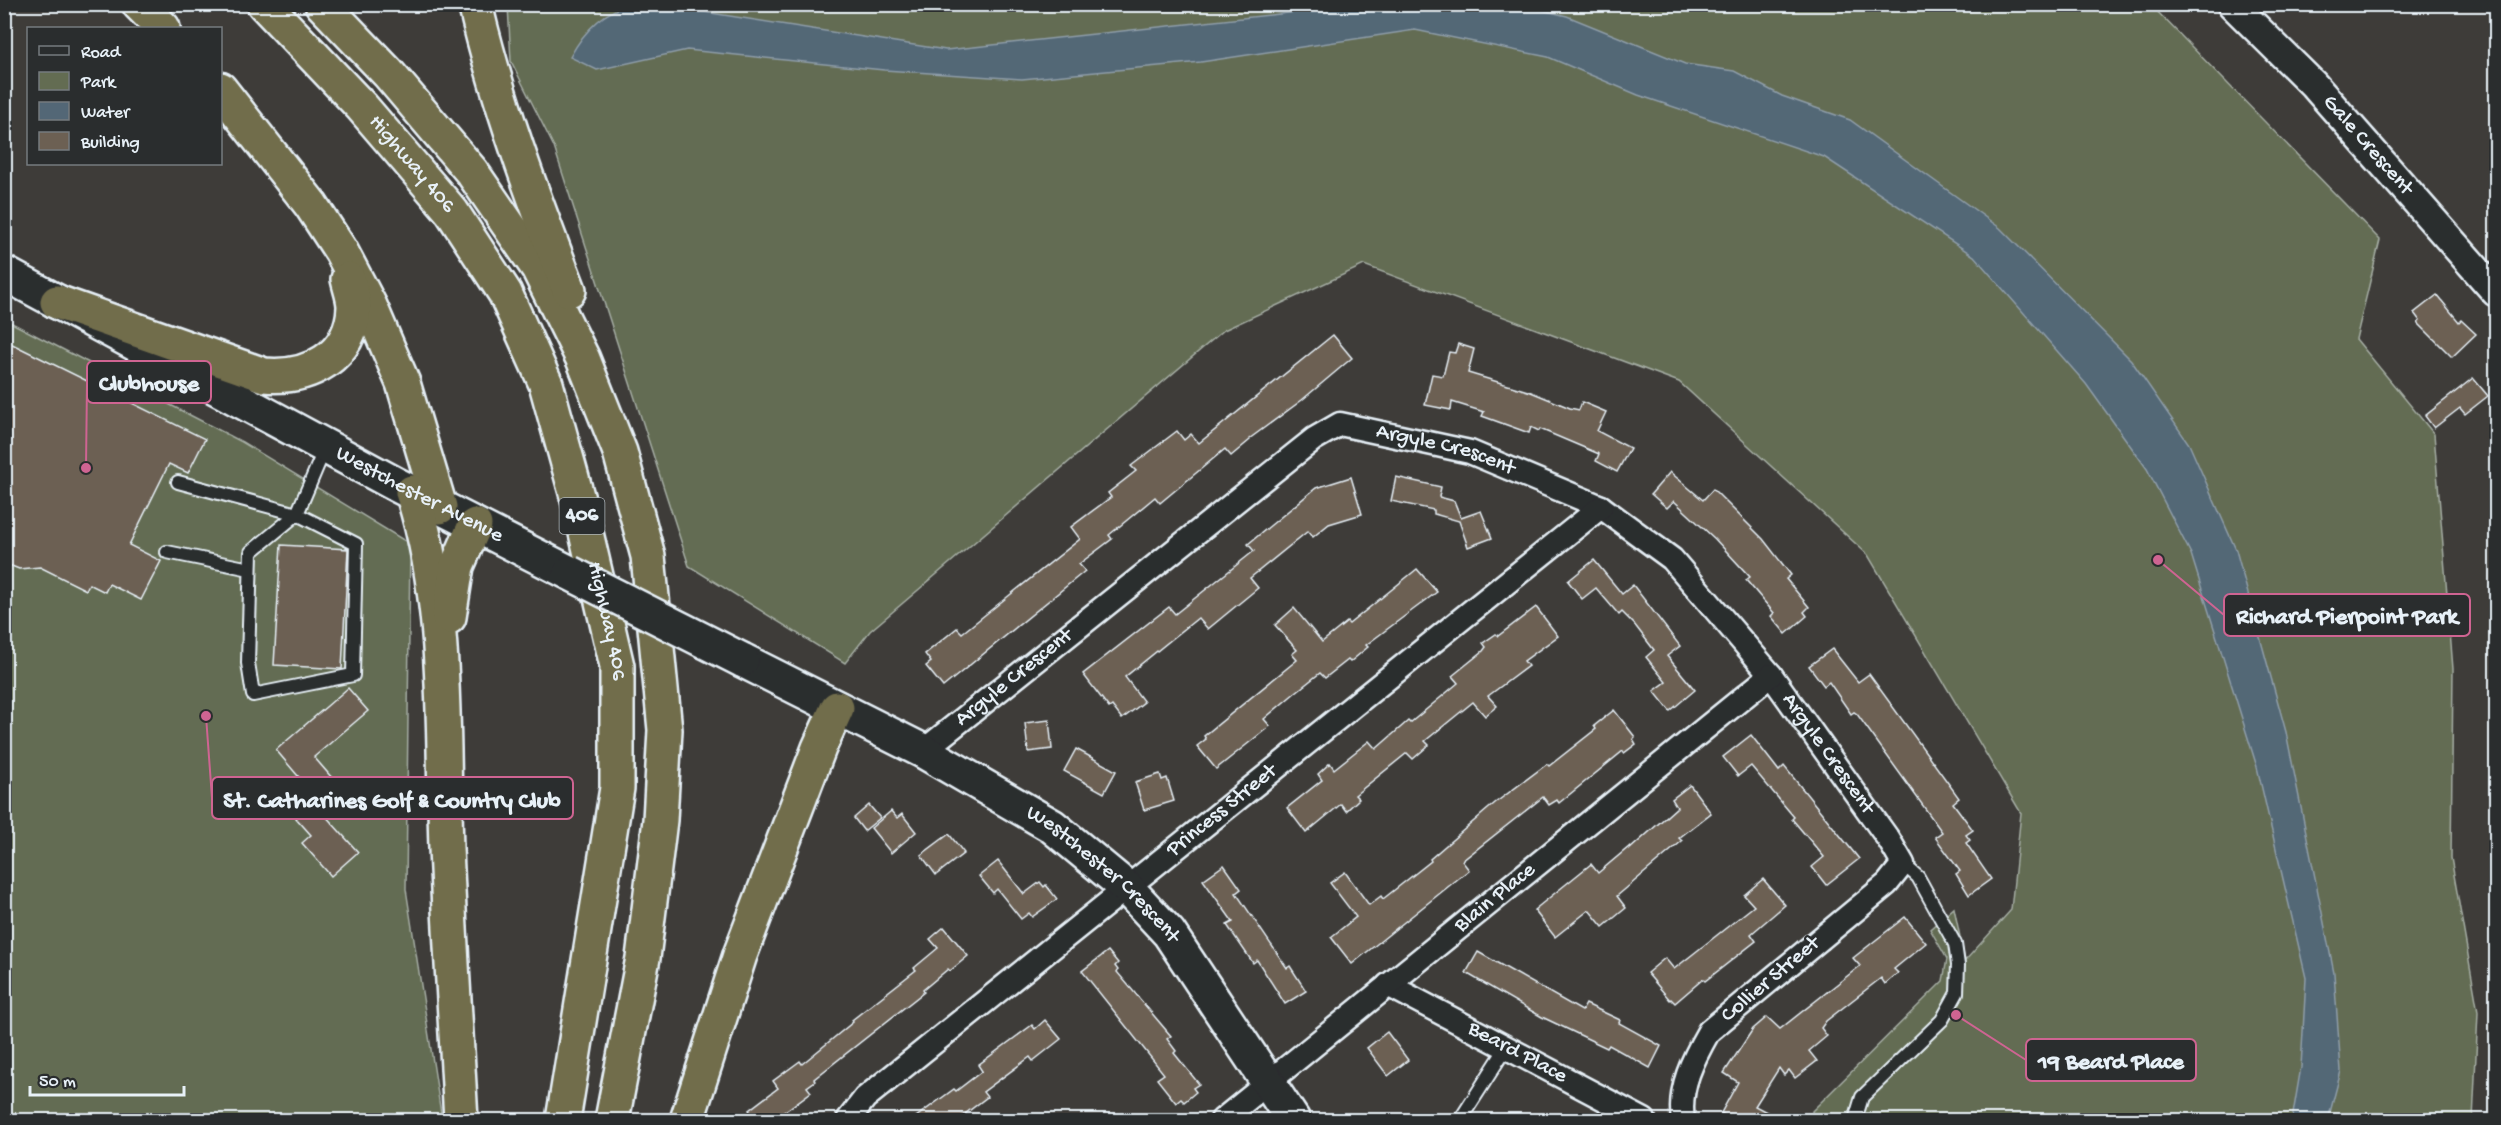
<svg xmlns="http://www.w3.org/2000/svg" width="2501" height="1125" viewBox="0 0 2501 1125" font-family="'Gochi Hand',sans-serif">
  <rect width="100%" height="100%" fill="#3e3c39"/>
  <filter id="ink" filterUnits="userSpaceOnUse"><feTurbulence type="fractalNoise" baseFrequency=".0167" numOctaves="2"/><feDisplacementMap in="SourceGraphic" scale="12" xChannelSelector="R" yChannelSelector="G"/><feConvolveMatrix kernelMatrix="1 2 1 2 8 2 1 2 1" color-interpolation-filters="sRGB"/></filter>
  <g filter="url(#ink)">
    <!-- green -->
    <g fill="#636c52" stroke="#a6aea5" stroke-width="1.5">
      <polygon points="508,5 2151,5 2380,240 2356,339 2434,434 2453,669 2451,858 2478,1012 2473,1120 1813,1120 1812,1111 1943,981 1947,959 1930,929 1954,908 1965,961 2011,910 2021,813 1868,555 1679,382 1364,265 1224,330 870,631 845,663 689,566 554,147 511,61"/>
      <polygon points="4,319 242,442 410,544 406,889 442,1120 5,1120"/>
    </g>
    <!-- water -->
    <path fill="#536776" stroke="#8f9eaa" stroke-width="1.5" d="M630 5H660L946 50 1280 14 1352 5H1521L1567 16 1685 64 1734 71 1782 96 1850 120 2000 228 2131 360 2189 444 2236 550 2286 732 2334 973 2341 1071 2328 1120H2292L2301 1067 2306 978 2257 767 2191 554 2147 469 2086 384 1974 256 1824 157 1638 95 1548 57 1415 30 1201 62 1022 79 884 70 687 50 597 70 570 57C583 33 602 11 630 5Z"/>
    <!-- building -->
    <g fill="#6c6053" stroke="#e8f1f8" stroke-width="1.5">
      <polygon points="2437,295 2459,322 2461,320 2476,334 2452,357 2418,323 2420,321 2414,313"/>
      <polygon points="1333,335 1352,358 1302,400 1249,439 1250,440 1231,456 1225,449 1160,503 1155,497 1109,535 1112,539 1079,564 1085,571 943,687 926,666 931,662 925,654 957,628 962,633 966,630 1080,539 1071,527 1111,497 1108,493 1136,471 1131,466 1177,431 1184,440 1191,434 1199,443"/>
      <polygon points="4,340 205,439 188,473 169,464 129,545 161,561 141,600 109,584 105,592 89,584 86,590 40,567 19,569 4,563"/>
      <polygon points="1458,344 1474,349 1468,373 1531,392 1570,408 1579,410 1582,402 1606,412 1597,431 1630,448 1617,472 1596,461 1599,454 1540,429 1539,431 1531,427 1529,433 1482,416 1484,412 1452,402 1451,410 1425,405 1432,374 1443,376 1449,352 1455,353"/>
      <polygon points="2473,378 2488,396 2465,414 2460,408 2434,428 2425,416"/>
      <polygon points="1670,472 1703,500 1713,489 1763,539 1791,575 1786,579 1809,607 1804,612 1807,616 1786,634 1771,616 1774,613 1746,580 1750,577 1715,539 1674,501 1667,508 1651,494"/>
      <polygon points="1351,477 1362,514 1329,524 1313,537 1308,531 1250,578 1258,588 1208,629 1198,618 1125,677 1144,702 1122,719 1112,706 1109,708 1083,674 1169,607 1175,614 1254,551 1248,544 1316,488"/>
      <polygon points="1396,477 1441,487 1439,497 1454,501 1461,518 1481,511 1492,538 1468,547 1459,521 1434,514 1434,510 1391,501"/>
      <polygon points="281,545 348,549 342,669 274,665"/>
      <polygon points="1594,560 1622,594 1633,585 1680,646 1667,656 1695,690 1670,711 1654,691 1666,682 1646,657 1654,650 1634,624 1622,612 1619,615 1596,588 1582,599 1568,581"/>
      <polygon points="1417,569 1437,592 1366,645 1368,647 1350,662 1348,660 1325,678 1320,673 1296,692 1264,719 1270,726 1216,769 1197,746 1206,739 1204,736 1297,660 1292,654 1297,650 1275,625 1294,608 1322,642 1347,622 1349,624"/>
      <polygon points="1536,607 1558,636 1524,661 1528,666 1488,696 1497,706 1485,716 1473,702 1425,741 1429,745 1413,759 1407,753 1355,795 1359,799 1346,811 1341,804 1306,833 1287,808 1322,780 1318,774 1330,763 1334,769 1369,741 1376,749 1408,721 1410,723 1458,683 1452,676 1483,651 1486,647 1483,643 1496,634 1498,636"/>
      <polygon points="1832,649 1858,682 1869,674 1959,798 1953,803 1973,830 1966,835 1970,840 1966,843 1991,879 1969,895 1956,874 1960,871 1935,837 1942,832 1857,714 1854,712 1851,714 1829,682 1824,686 1809,666"/>
      <polygon points="348,688 368,711 314,757 339,786 320,802 276,750"/>
      <polygon points="1614,710 1635,737 1633,739 1636,744 1624,753 1623,751 1559,803 1557,800 1549,805 1543,797 1462,861 1469,870 1352,964 1331,937 1356,917 1330,883 1345,872 1369,905 1381,896 1383,899 1431,861 1430,859 1495,803 1547,764 1549,766 1596,729 1594,726"/>
      <polygon points="1049,720 1052,749 1028,752 1025,723"/>
      <polygon points="1751,735 1779,771 1784,766 1859,859 1826,885 1812,867 1824,857 1792,819 1794,817 1751,766 1738,776 1723,757"/>
      <polygon points="1076,749 1116,771 1104,793 1064,771"/>
      <polygon points="1160,774 1162,780 1167,778 1174,801 1144,810 1135,782"/>
      <polygon points="1690,785 1711,813 1679,838 1682,841 1617,896 1626,908 1603,927 1589,910 1555,937 1534,910 1591,864 1598,873 1629,847 1630,849 1677,807 1672,799"/>
      <polygon points="314,803 358,852 331,876 302,843 311,835 296,818"/>
      <polygon points="869,805 880,818 864,831 854,818"/>
      <polygon points="891,811 897,818 902,814 916,832 891,853 871,828"/>
      <polygon points="949,834 964,853 936,875 921,855"/>
      <polygon points="998,861 1024,894 1040,882 1044,887 1046,885 1057,899 1032,917 1029,913 1021,919 997,889 993,893 979,876"/>
      <polygon points="1224,865 1241,889 1236,893 1287,968 1290,966 1306,991 1285,1004 1257,960 1253,963 1227,925 1233,922 1203,880"/>
      <polygon points="1763,879 1785,905 1751,934 1756,941 1705,981 1703,979 1675,1003 1671,999 1670,1000 1647,973 1665,958 1674,969 1754,906 1744,895"/>
      <polygon points="1905,917 1926,943 1894,969 1898,973 1885,984 1881,978 1826,1021 1821,1028 1827,1036 1809,1051 1817,1061 1795,1078 1789,1070 1784,1075 1779,1068 1755,1106 1782,1120 1734,1120 1721,1113 1738,1082 1724,1073 1753,1029 1767,1017 1780,1029 1860,966 1853,958"/>
      <polygon points="944,927 968,956 950,971 948,969 923,990 924,992 814,1079 815,1081 807,1087 811,1092 773,1120 756,1120 749,1110 778,1088 773,1081 800,1061 802,1064 853,1022 852,1020 916,970 914,968 938,948 930,939"/>
      <polygon points="1108,951 1118,963 1115,966 1118,970 1117,972 1171,1036 1167,1039 1176,1051 1174,1053 1199,1084 1193,1088 1196,1092 1184,1102 1181,1099 1176,1103 1157,1079 1164,1074 1082,971"/>
      <polygon points="1478,952 1582,1011 1586,1004 1620,1020 1619,1023 1661,1046 1650,1068 1609,1045 1607,1048 1542,1017 1466,973"/>
      <polygon points="1045,1020 1061,1039 1033,1061 1030,1057 983,1092 987,1097 957,1120 912,1120 954,1089 956,1091 982,1071 978,1065 1032,1025 1035,1029"/>
      <polygon points="1387,1032 1408,1060 1388,1076 1367,1048"/>
    </g>
    <g fill="none" stroke-linecap="round" stroke-linejoin="round">
      <!-- service casing -->
      <g stroke="#e8f1f8" stroke-width="16">
        <g id="service">
          <polyline points="178,482 297,514 356,544 353,675 253,695 248,663 251,552 297,514 325,448"/>
          <polyline points="167,552 250,569"/>
          <polyline points="1460,1120 1506,1048"/>
          <polyline points="1855,1120 1862,1097 1942,1020 1957,993 1958,965 1955,944 1918,877 1903,864"/>
        </g>
      </g>
      <!-- minor casing -->
      <g stroke="#e8f1f8" stroke-width="27">
        <g id="minor">
          <path id="s1" d="M923 751 1314 439 1340 424 1470 452 1601 507 1672 559 1771 675 1889 840 1903 864 1887 884 1709 1031C1693 1059 1678 1088 1683 1120"/>
          <path id="s2" d="M1388 985 1644 1120"/>
          <path id="s3" d="M848 1120 865 1098 1601 507"/>
          <path id="s4" d="M1222 1120 1771 675"/>
        </g>
      </g>
      <!-- tertiary casing -->
      <g stroke="#e8f1f8" stroke-width="33">
        <g id="tertiary">
          <path id="s5" d="M2232 4 2313 84 2496 292"/>
        </g>
      </g>
      <!-- secondary casing -->
      <g stroke="#e8f1f8" stroke-width="38">
        <g id="secondary">
          <path id="s6" d="M4 273 397 485 570 573"/>
          <path id="s7" d="M742 660 923 751 1052 826 1127 888 1169 933 1293 1120"/>
        </g>
      </g>
      <!-- motorway casing -->
      <g stroke="#e8f1f8" stroke-width="38">
        <g id="motorway">
          <polyline points="139,4 163,28"/>
          <path id="s8" d="M264 4 362 107 452 212 505 293 546 384 580 507 617 666V788L563 1120"/>
          <polyline points="322,4 388,73 472,172 538,268 583,359 620,452 648,556 665,730 660,820 643,958 612,1120"/>
          <path d="M475 4C498 102 533 197 569 290"/>
          <polyline points="220,89 311,205 341,251 370,306 403,383 440,507"/>
          <path d="M57 302 264 375C309 379 352 357 354 307 354 298 350 288 348 279"/>
          <path d="M412 492C449 607 442 728 446 848 450 939 456 1030 461 1120"/>
          <polyline points="449,617 457,566 475,525"/>
          <polyline points="687,1120 740,955 819,748 837,708"/>
        </g>
      </g>
      <!-- service -->
      <use href="#service" stroke="#2a2d2e" stroke-width="12"/>
      <!-- minor -->
      <use href="#minor" stroke="#2a2d2e" stroke-width="22"/>
      <!-- tertiary -->
      <use href="#tertiary" stroke="#2a2d2e" stroke-width="28"/>
      <!-- secondary -->
      <use href="#secondary" stroke="#2a2d2e" stroke-width="33"/>
      <!-- motorway -->
      <use href="#motorway" stroke="#716d4b" stroke-width="33"/>
      <!-- secondary-bridge casing -->
      <g stroke="#e8f1f8" stroke-width="38" stroke-linecap="butt">
        <polyline id="secondary-bridge" points="570,573 742,660"/>
      </g>
      <!-- secondary-bridge -->
      <use href="#secondary-bridge" stroke="#2a2d2e" stroke-width="33"/>
    </g>
  </g>
  <g text-anchor="middle" dominant-baseline="central" stroke-width="4.5" stroke-linejoin="round" paint-order="stroke">
    <!-- shield labels -->
    <rect fill="#2a2d2e" stroke="#afb6bb" stroke-width="1.5" x="559.5" y="498" width="45" height="36" rx="4.5"/>
    <g font-size="21" font-weight="bold" fill="#e8f1f8">
      <text x="582" y="516">406</text>
    </g>
    <!-- street labels -->
    <g font-size="22" fill="#e8f1f8" stroke="#2a2d2e">
      <text stroke="none"><textPath href="#s5" startOffset="196">Gale Crescent</textPath></text>
      <text stroke="none"><textPath href="#s8" startOffset="218">Highway 406</textPath></text>
      <text stroke="none"><textPath href="#s1" startOffset="639">Argyle Crescent</textPath></text>
      <text stroke="none"><textPath href="#s6" startOffset="471">Westchester Avenue</textPath></text>
      <text stroke="none"><textPath href="#s8" startOffset="722">Highway 406</textPath></text>
      <text stroke="none"><textPath href="#s1" startOffset="117">Argyle Crescent</textPath></text>
      <text stroke="none"><textPath href="#s1" startOffset="1143">Argyle Crescent</textPath></text>
      <text stroke="none"><textPath href="#s3" startOffset="486">Princess Street</textPath></text>
      <text stroke="none"><textPath href="#s7" startOffset="422">Westchester Crescent</textPath></text>
      <text stroke="none"><textPath href="#s4" startOffset="352">Blain Place</textPath></text>
      <text transform="translate(1771 980) rotate(-40)">Collier Street</text>
      <text stroke="none"><textPath href="#s2" startOffset="146">Beard Place</textPath></text>
    </g>
  </g>
  <!-- callouts -->
  <path fill="none" stroke="#cf6492" stroke-width="2" d="M86 468L87 382M2158 560L2224 615M206 716L212 798M1956 1015L2026 1060"/>
  <g fill="#cf6492" stroke="#2a2d2e" stroke-width="2">
    <circle cx="86" cy="468" r="6"/>
    <circle cx="2158" cy="560" r="6"/>
    <circle cx="206" cy="716" r="6"/>
    <circle cx="1956" cy="1015" r="6"/>
  </g>
  <g fill="#2a2d2e" stroke="#cf6492" stroke-width="2">
    <rect x="87" y="361" width="124" height="42" rx="6"/>
    <rect x="2224" y="594" width="246" height="42" rx="6"/>
    <rect x="212" y="777" width="361" height="42" rx="6"/>
    <rect x="2026" y="1039" width="170" height="42" rx="6"/>
  </g>
  <g font-size="24" text-anchor="middle" font-weight="bold" fill="#e8f1f8">
    <text x="149" y="390">Clubhouse</text>
    <text x="2347" y="623">Richard Pierpoint Park</text>
    <text x="392" y="807">St. Catharines Golf &amp; Country Club</text>
    <text x="2111" y="1068">19 Beard Place</text>
  </g>
  <!-- margin -->
  <rect width="2501" height="1125" fill="none" stroke="#2a2d2e" stroke-width="24"/>
  <rect x="12" y="12" width="2477" height="1101" fill="none" stroke="#e8f1f8" stroke-width="2" filter="url(#ink)"/>
  <!-- legend -->
  <rect x="27" y="27" width="195" height="138" fill="#2a2d2e" stroke="#767b7f" stroke-width="1.5"/>
  <rect x="39" y="46" width="30" height="9" fill="#2a2d2e" stroke="#767b7f" stroke-width="1.5"/>
  <text x="81" y="57" font-size="18" fill="#e8f1f8">Road</text>
  <rect x="39" y="72" width="30" height="18" fill="#636c52" stroke="#767b7f" stroke-width="1.5"/>
  <text x="81" y="87" font-size="18" fill="#e8f1f8">Park</text>
  <rect x="39" y="102" width="30" height="18" fill="#536776" stroke="#767b7f" stroke-width="1.5"/>
  <text x="81" y="117" font-size="18" fill="#e8f1f8">Water</text>
  <rect x="39" y="132" width="30" height="18" fill="#6c6053" stroke="#767b7f" stroke-width="1.5"/>
  <text x="81" y="147" font-size="18" fill="#e8f1f8">Building</text>
  <!-- scale -->
  <path d="M30 1086v9h154v-9" fill="none" stroke="#e8f1f8" stroke-width="3"/>
  <text x="39" y="1086" font-size="18" fill="#e8f1f8" stroke="#2a2d2e" stroke-width="4.5" paint-order="stroke">50 m</text>
</svg>
